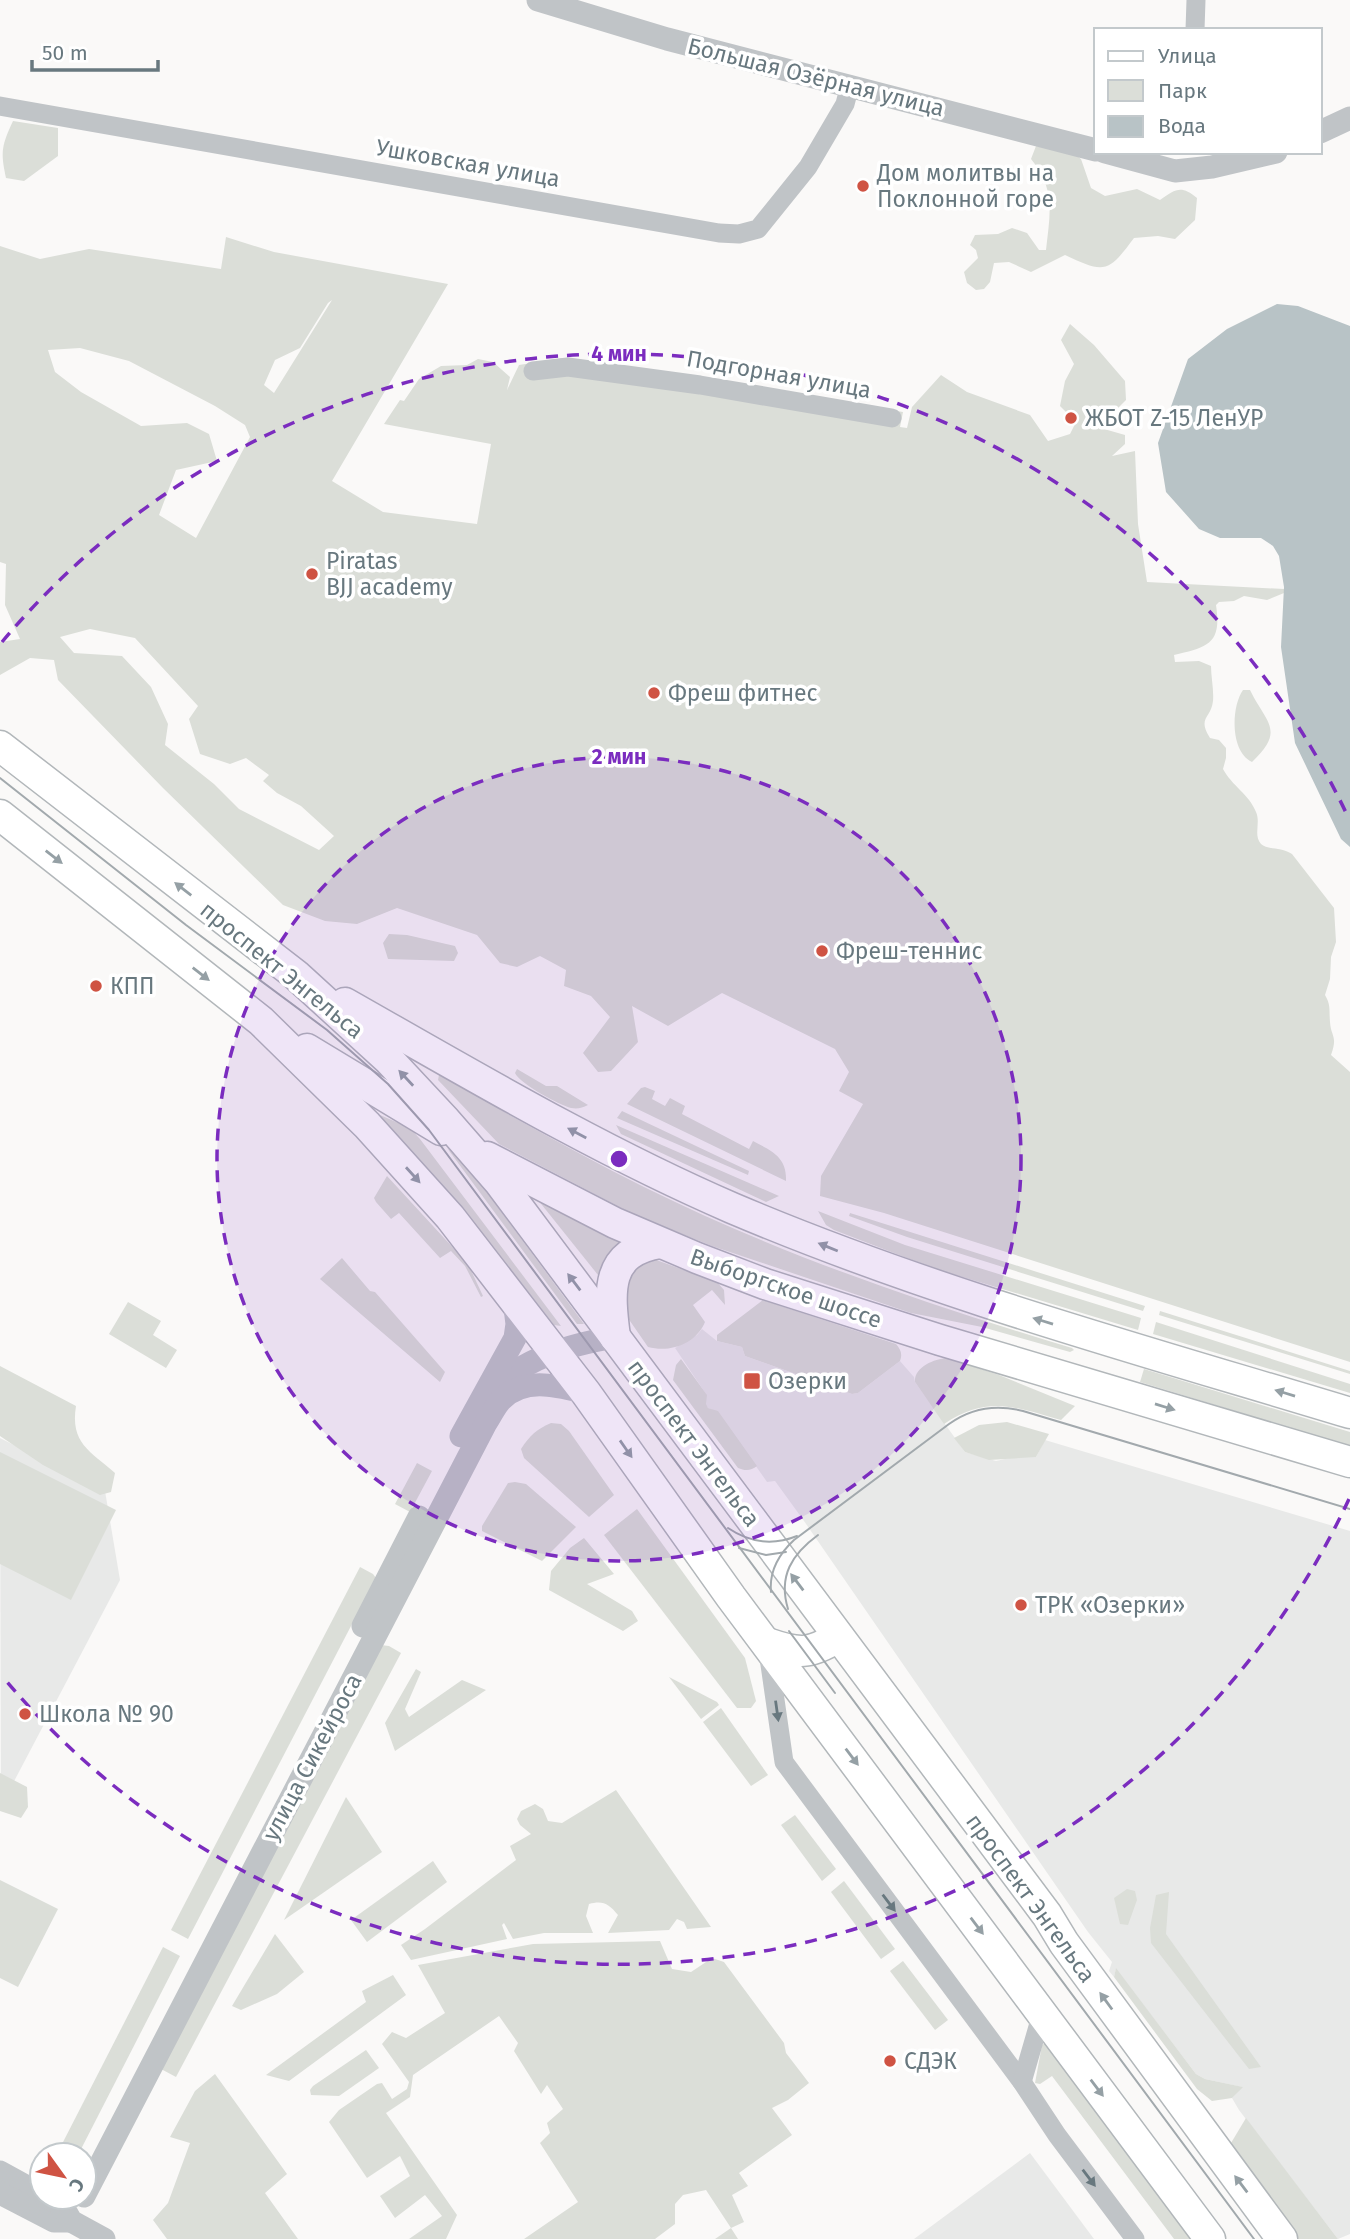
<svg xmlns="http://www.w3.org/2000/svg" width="1350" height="2239" viewBox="0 0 1350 2239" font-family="'Fira Sans',sans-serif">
  <rect width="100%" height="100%" fill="#faf9f8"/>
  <!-- built -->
  <g fill="#e8e9e8">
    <polygon points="702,1329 717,1341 742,1347 745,1356 852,1394 858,1393 900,1361 914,1377 915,1382 965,1452 996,1461 1014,1457 1036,1457 1045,1440 1350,1531 1350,2234 1338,2239 1239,2110 1232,2098 1242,2087 1205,2079 1196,2074 1116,1969 1114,1977 1109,1971 1112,1962 1088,1932 804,1521 775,1481 767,1482 718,1412 708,1408 705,1404 706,1394 675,1348 697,1335"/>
    <polygon points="0,1438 105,1491 120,1580 1,1806"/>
    <polygon points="1030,2153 1094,2239 914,2239"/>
  </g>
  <!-- green -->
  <g fill="#dbded8" fill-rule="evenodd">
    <path d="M13 121 58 128V156L24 181 6 178C0 151 2 145 13 121Z"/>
    <path d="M1036 146 1075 154 1081 159 1091 188 1105 196 1137 189 1160 200C1176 189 1181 185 1197 198L1195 220 1175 239 1158 236 1134 238C1108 273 1105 274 1065 255L1031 272 1009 262 994 263 990 282 984 289 976 290 967 283 964 272 978 258 976 250 970 245 975 235 998 234 1012 228 1027 233 1039 250H1046C1050 214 1056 189 1031 159Z"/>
    <path d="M226 237 274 252 448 284 332 481 383 512 477 524 491 444 384 424 400 400 404 401 419 379 441 366 467 365 478 359 493 362 510 377 507 390 519 365 562 358 592 362 903 412 900 427 907 428 912 407 941 375 967 392 1030 415 1048 441 1070 434 1076 422 1060 406 1065 381 1074 364 1061 340 1070 324 1094 345 1125 381 1126 400 1118 408 1103 414 1097 427 1125 435V444L1112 456 1135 451 1138 524 1147 582 1284 589V593L1267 600 1244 596 1234 601 1219 602 1216 605C1222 644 1208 647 1174 655L1175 662 1199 661 1211 666C1211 677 1214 690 1213 701 1211 719 1197 717 1210 738L1219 740 1226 748V758L1223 769C1232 786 1249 794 1256 812 1261 823 1253 835 1261 844 1267 850 1281 847 1292 854L1334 908 1336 942 1331 957 1330 979 1325 995C1331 1005 1329 1010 1330 1022 1331 1037 1338 1036 1331 1055L1350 1072V1362L884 1213 820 1196 821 1176 863 1104 839 1091 849 1072 835 1049 722 993 668 1026 632 1006 638 1042 611 1071 598 1072 583 1053 610 1017 591 996 564 986 566 970 540 956 517 967 500 963 477 935 397 908 357 924 325 921 283 905 163 788 58 680 54 660 30 658 0 675V642L20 639 5 605 6 564 0 562V246L40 259 89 249 221 269ZM332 300 274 393 264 385 275 360 300 348 328 303ZM80 348 129 361 215 406 245 425 250 437 196 538 159 515 176 470 217 461 209 434 187 423 141 426 81 392 55 372 48 350ZM90 629 135 638 198 706 189 719 200 754 230 764 246 758 269 775 263 781 277 793 301 806 334 836 319 850 239 809 214 784 165 745 168 724 151 687 122 656 74 653 60 637Z"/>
    <path d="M1243 690H1250C1266 723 1286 730 1252 762 1230 752 1231 707 1243 690Z"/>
    <polygon points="389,934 407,935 455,946 458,953 454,961 388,959 383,943"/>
    <path d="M517 1069 546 1086H557L588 1105C582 1108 578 1109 571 1108 559 1105 519 1083 515 1073Z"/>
    <path d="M439 1075C464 1087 489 1103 513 1117 556 1141 600 1165 644 1187 781 1255 926 1304 1072 1348L1074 1350 1070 1352 982 1327 911 1313 712 1246 635 1215 499 1144 438 1080Z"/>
    <path d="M645 1087 655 1091 652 1099 665 1106 670 1098 685 1106 682 1114 749 1149 753 1141C772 1151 787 1157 786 1181L627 1104 641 1088Z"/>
    <polygon points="622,1111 749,1171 748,1175 617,1118"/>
    <polygon points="380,1115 410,1128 420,1139 561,1326 554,1325 461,1206 381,1118"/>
    <polygon points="616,1125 779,1196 766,1202 621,1134"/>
    <polygon points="447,1148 467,1165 584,1324 577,1324"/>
    <polygon points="387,1176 468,1264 483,1296 481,1297 465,1266 451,1251 440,1258 399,1213 391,1219 376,1202 374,1198"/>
    <polygon points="538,1200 621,1242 599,1275 598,1275"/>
    <polygon points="818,1211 905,1245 1141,1318 1138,1330 933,1268 834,1230 826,1225"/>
    <polygon points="850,1213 1145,1306 1143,1311 907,1237 849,1216"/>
    <path d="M648 1257 717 1282 724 1290 725 1305 712 1290 693 1305 705 1322C696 1344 670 1353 648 1347L621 1308 618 1281Z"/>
    <polygon points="342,1258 370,1291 375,1292 445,1372 440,1382 320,1279"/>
    <path d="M763 1300 896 1344C900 1349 903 1353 900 1361L858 1393 852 1394 745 1356 742 1347 717 1341V1335Z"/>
    <polygon points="128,1302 161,1321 153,1335 177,1350 166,1368 109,1334"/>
    <polygon points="1160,1311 1350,1371 1350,1374 1159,1315"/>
    <polygon points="1156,1322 1350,1384 1350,1393 1153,1334"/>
    <path d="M947 1358 999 1375 1075 1406 1061 1420C1014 1407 988 1395 944 1424L915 1382C914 1367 934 1359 947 1358Z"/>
    <path d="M681 1359 707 1395 706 1404 708 1408 718 1411 757 1466C751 1471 745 1471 738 1468L673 1380 676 1365Z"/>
    <path d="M0 1366 76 1406C70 1443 90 1451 115 1473L111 1492 100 1495 43 1465 0 1436Z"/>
    <polygon points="1144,1369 1350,1432 1350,1446 1140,1382"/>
    <polygon points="1007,1422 1049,1434 1036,1457 989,1460 965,1452 954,1438 979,1425"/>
    <path d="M551 1423 561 1424 569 1431 614 1495 589 1517 524 1458 521 1449C530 1435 537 1429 551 1423Z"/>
    <polygon points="0,1452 116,1510 71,1600 0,1564"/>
    <polygon points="417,1463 432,1471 410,1512 395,1504"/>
    <polygon points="515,1482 526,1484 576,1527 542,1561 482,1531 482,1526 508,1483"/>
    <polygon points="637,1509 745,1658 756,1701 751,1708 737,1708 604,1535"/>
    <polygon points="584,1538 614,1574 587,1584 632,1611 638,1621 623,1631 549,1590 551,1571 570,1548"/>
    <polygon points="360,1567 373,1574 376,1578 188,1939 171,1930"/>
    <polygon points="381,1645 389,1646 401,1653 176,2077 161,2069"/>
    <polygon points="416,1669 421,1672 405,1709 409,1717 462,1680 486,1690 395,1751 385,1723"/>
    <polygon points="669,1677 717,1702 719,1705 701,1719"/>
    <polygon points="721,1708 768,1775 751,1786 703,1722"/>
    <polygon points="0,1773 27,1787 28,1807 21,1818 0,1811"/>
    <path d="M616 1790 711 1927 687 1929 684 1922 677 1919 669 1930 608 1933 618 1915C609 1904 603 1900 589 1904L586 1916 593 1933H544L513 1939 504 1923 502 1925 507 1939 411 1960 401 1945 425 1929 516 1860 510 1846 531 1834 520 1825 517 1819 521 1811 535 1804 543 1809 548 1821 562 1823Z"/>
    <polygon points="346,1797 382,1852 284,1920"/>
    <polygon points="795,1815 836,1869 822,1881 781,1825"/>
    <polygon points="433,1861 447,1882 367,1942 351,1920"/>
    <polygon points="0,1880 58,1909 18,1987 0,1978"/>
    <polygon points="844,1881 895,1949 881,1959 831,1892"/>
    <polygon points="1127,1889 1135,1891 1137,1900 1128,1925 1120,1924 1114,1898"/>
    <polygon points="1169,1892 1166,1934 1261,2067 1249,2069 1151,1943 1150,1928 1156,1895"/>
    <polygon points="275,1934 304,1972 277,1994 241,2010 232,2006"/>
    <polygon points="660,1941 672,1969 691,1972 712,1958 724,1962 784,2043 786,2053 809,2083 788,2100 772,2108 792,2135 739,2173 748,2186 732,2195 744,2222 731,2228 738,2239 715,2239 731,2228 706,2190 683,2195 675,2204 675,2224 655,2239 524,2239 578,2202 540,2143 550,2133 547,2123 563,2109 547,2085 541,2094 514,2051 518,2043 499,2016 413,2075 410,2097 386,2113 457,2215 446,2239 409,2239 442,2216 425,2195 395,2218 380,2196 410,2176 400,2156 367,2178 329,2122 339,2110 377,2084 382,2083 392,2099 407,2089 409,2082 382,2044 392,2032 406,2038 445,2013 418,1965 533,1944"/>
    <polygon points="163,1947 180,1956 78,2155 61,2146"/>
    <polygon points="903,1961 948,2020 935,2030 890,1971"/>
    <polygon points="1116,1968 1196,2074 1205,2079 1243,2087 1232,2098 1212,2101 1197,2089 1114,1977"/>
    <polygon points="393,1975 406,1995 289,2081 266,2075 366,2002 362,1991"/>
    <polygon points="1047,2042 1194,2239 1174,2239 1052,2076 1040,2084 1035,2083 1042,2045"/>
    <polygon points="366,2050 379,2068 339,2096 311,2095 310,2090 313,2086"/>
    <polygon points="215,2074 287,2174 265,2193 298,2239 167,2239 153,2220 168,2203 190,2143 170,2137 195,2091"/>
    <polygon points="1246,2118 1338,2239 1296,2239 1231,2152 1231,2143"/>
  </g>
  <!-- water -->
  <polygon fill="#b8c3c6" points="1277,304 1298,306 1350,326 1350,847 1341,839 1295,743 1281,647 1284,587 1279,556 1273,546 1261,538 1220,538 1199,529 1166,492 1158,443 1188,359 1227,329"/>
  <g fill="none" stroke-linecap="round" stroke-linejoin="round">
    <!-- primary casing -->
    <g stroke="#b2b7ba" stroke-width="33">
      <g id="primary">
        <polyline points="0,746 296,975 389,1060 446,1121 500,1183 1047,1915 1064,1943 1282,2239"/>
        <polyline points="0,815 261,1021 367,1125 450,1217 586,1393 731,1597 1210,2239"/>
        <path d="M345 1003C472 1075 598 1150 732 1208 932 1293 1142 1350 1350 1413"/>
        <polyline points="307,1049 441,1130"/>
        <polyline points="487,1157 615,1223 697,1258 765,1284 940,1340 1350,1462"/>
        <path d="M615 1337C609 1291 605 1252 660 1243"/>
        <path d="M767 1643C799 1654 809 1655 838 1637"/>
      </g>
    </g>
    <!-- minor -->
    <g stroke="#c0c4c7" stroke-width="19">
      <polyline points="1195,30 1196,0"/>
      <polyline points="0,106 719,233 739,234 758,229 808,167 845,104 850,85"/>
      <polyline points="533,371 568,367 700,385 892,418"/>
      <polyline points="768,1651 784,1762 1022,2082 1057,2135 1135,2239"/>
      <polyline points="1022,2082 1042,2013"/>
    </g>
    <!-- tertiary -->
    <g stroke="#c0c4c7" stroke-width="23">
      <polyline points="538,0 667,39 1096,150"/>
      <polyline points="1320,132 1350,118"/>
      <polyline points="1105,152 1175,171 1212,167 1276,152"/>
      <path d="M490 1388C533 1357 563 1346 615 1337"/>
      <polyline points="461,1436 515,1338 517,1324 514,1300"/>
      <polyline points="363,1626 419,1517"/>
      <polyline points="0,2172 42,2195"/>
      <polyline points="0,2193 54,2221 71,2221"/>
      <path d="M84 2196 486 1423C491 1416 495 1406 501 1400 525 1376 558 1386 586 1393"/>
      <polyline points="46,2197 62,2205 71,2221 104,2239"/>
    </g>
    <!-- primary -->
    <use href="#primary" stroke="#fff" stroke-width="30"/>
    <!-- tram -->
    <g stroke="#a2a9ad" stroke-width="2">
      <polyline points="0,778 186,925 327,1030 388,1084 429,1130 1254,2239"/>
      <path d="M728 1528C750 1543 772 1546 797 1536"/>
      <polyline points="739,1548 766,1555 786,1552"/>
      <path d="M771 1592C769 1571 779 1554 794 1540L949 1424C971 1408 996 1404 1023 1411L1350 1509"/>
      <path d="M788 1609C778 1576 792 1554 818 1535"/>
      <polyline points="789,1631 835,1693"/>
    </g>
  </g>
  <!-- one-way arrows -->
  <defs><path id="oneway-solid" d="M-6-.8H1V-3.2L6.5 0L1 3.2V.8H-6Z" transform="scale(1.75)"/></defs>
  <g fill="#95a0a5">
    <use href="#oneway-solid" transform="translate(54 857) rotate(38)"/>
    <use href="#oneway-solid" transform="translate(183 889) rotate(-142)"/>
    <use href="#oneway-solid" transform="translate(201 974) rotate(38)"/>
    <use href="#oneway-solid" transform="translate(406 1078) rotate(-133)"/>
    <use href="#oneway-solid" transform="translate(577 1133) rotate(-152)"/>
    <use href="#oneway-solid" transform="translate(413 1175) rotate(48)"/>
    <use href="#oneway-solid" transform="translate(828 1247) rotate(-158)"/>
    <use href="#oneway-solid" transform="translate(574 1282) rotate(-127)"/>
    <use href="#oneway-solid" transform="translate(1043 1321) rotate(-163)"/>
    <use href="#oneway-solid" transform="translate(1285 1393) rotate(-163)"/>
    <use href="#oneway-solid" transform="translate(1165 1407) rotate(17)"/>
    <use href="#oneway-solid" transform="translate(626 1449) rotate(55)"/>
    <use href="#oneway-solid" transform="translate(797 1582) rotate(-127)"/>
    <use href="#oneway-solid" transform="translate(852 1757) rotate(53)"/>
    <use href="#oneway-solid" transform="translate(977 1926) rotate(53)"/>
    <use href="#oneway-solid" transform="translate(1106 2001) rotate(-126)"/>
    <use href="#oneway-solid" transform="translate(1097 2088) rotate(53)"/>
    <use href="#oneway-solid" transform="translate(1241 2184) rotate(-127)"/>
  </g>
  <g fill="#68787f">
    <use href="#oneway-solid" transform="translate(777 1711) rotate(82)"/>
    <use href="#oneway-solid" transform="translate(889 1903) rotate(53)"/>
    <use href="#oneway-solid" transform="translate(1089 2178) rotate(53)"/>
  </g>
  <!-- distance rings -->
  <circle cx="619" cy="1159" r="402" fill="#7b2cbf" fill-opacity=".12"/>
  <g fill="none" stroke="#7b2cbf" stroke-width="3.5" stroke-dasharray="12 9">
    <circle cx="619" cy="1159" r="402"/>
    <path d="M1349 1499A805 805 0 0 1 2 1676M2 642A805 805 0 0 1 1349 819"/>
  </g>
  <!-- markers -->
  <g fill="#cf5343" stroke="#fff" stroke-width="2.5">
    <circle cx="863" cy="186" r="7"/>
    <circle cx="1071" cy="418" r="7"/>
    <circle cx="312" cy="574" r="7"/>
    <circle cx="654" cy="693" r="7"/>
    <circle cx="822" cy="951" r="7"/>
    <circle cx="96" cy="986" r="7"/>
    <rect x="743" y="1372" width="18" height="18" rx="3.5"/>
    <circle cx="1021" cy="1605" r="7"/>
    <circle cx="25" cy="1714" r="7"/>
    <circle cx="890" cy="2061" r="7"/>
  </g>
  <g text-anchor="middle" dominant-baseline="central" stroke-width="7" stroke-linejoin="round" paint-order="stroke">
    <!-- street labels -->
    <g font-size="23" fill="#68787f" stroke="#fff">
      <text transform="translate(816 77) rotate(14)">Большая Озёрная улица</text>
      <text transform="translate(468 163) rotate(10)">Ушковская улица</text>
      <text transform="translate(779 374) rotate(10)">Подгорная улица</text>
      <text transform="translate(282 970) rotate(39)">проспект Энгельса</text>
      <text transform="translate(786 1288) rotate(19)">Выборгское шоссе</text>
      <text transform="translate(694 1443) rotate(53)">проспект Энгельса</text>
      <text transform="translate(312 1757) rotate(-62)">улица Сикейроса</text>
      <text transform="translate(1031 1898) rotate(54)">проспект Энгельса</text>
    </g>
    <!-- poi labels -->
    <g font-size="23" fill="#68787f" stroke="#fff" text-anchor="start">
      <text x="877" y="173">Дом молитвы на<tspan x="877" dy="26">Поклонной горе</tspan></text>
      <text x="1085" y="418">ЖБОТ Z-15 ЛенУР</text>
      <text x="326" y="561">Piratas<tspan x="326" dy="26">BJJ academy</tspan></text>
      <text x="668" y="693">Фреш фитнес</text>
      <text x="836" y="951">Фреш-теннис</text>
      <text x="110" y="986">КПП</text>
      <text x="768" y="1381">Озерки</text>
      <text x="1035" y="1605">ТРК «Озерки»</text>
      <text x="39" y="1714">Школа № 90</text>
      <text x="904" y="2061">СДЭК</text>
    </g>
  </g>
  <circle cx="619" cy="1159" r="10" fill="#7b2cbf" stroke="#fff" stroke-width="3.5"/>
  <g font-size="21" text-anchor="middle" font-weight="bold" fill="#7b2cbf" stroke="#fff" stroke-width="7" stroke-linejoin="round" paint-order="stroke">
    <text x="619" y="361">4 мин</text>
    <text x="619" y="764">2 мин</text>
  </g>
  <!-- legend -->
  <rect x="1094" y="28" width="228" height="126" fill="#ffffff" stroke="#c3c9cc" stroke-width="2"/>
  <rect x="1108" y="51" width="35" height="10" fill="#ffffff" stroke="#c3c9cc" stroke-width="2"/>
  <text x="1158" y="63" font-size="21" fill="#68787f">Улица</text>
  <rect x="1108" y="80" width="35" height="21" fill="#dbded8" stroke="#c3c9cc" stroke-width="2"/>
  <text x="1158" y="98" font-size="21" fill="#68787f">Парк</text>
  <rect x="1108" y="116" width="35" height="21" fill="#b8c3c6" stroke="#c3c9cc" stroke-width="2"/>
  <text x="1158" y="133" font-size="21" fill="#68787f">Вода</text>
  <!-- north arrow -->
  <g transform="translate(63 2176) rotate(123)"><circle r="33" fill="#ffffff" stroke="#c3c9cc" stroke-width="2"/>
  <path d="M0-5L12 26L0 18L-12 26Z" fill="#cf5343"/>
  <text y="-10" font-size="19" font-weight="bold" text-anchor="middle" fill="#68787f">С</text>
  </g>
  <!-- scale -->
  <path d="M32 60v10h126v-10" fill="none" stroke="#68787f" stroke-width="3.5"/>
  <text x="42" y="60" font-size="21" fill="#68787f" stroke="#ffffff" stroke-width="5" paint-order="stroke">50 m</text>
</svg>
